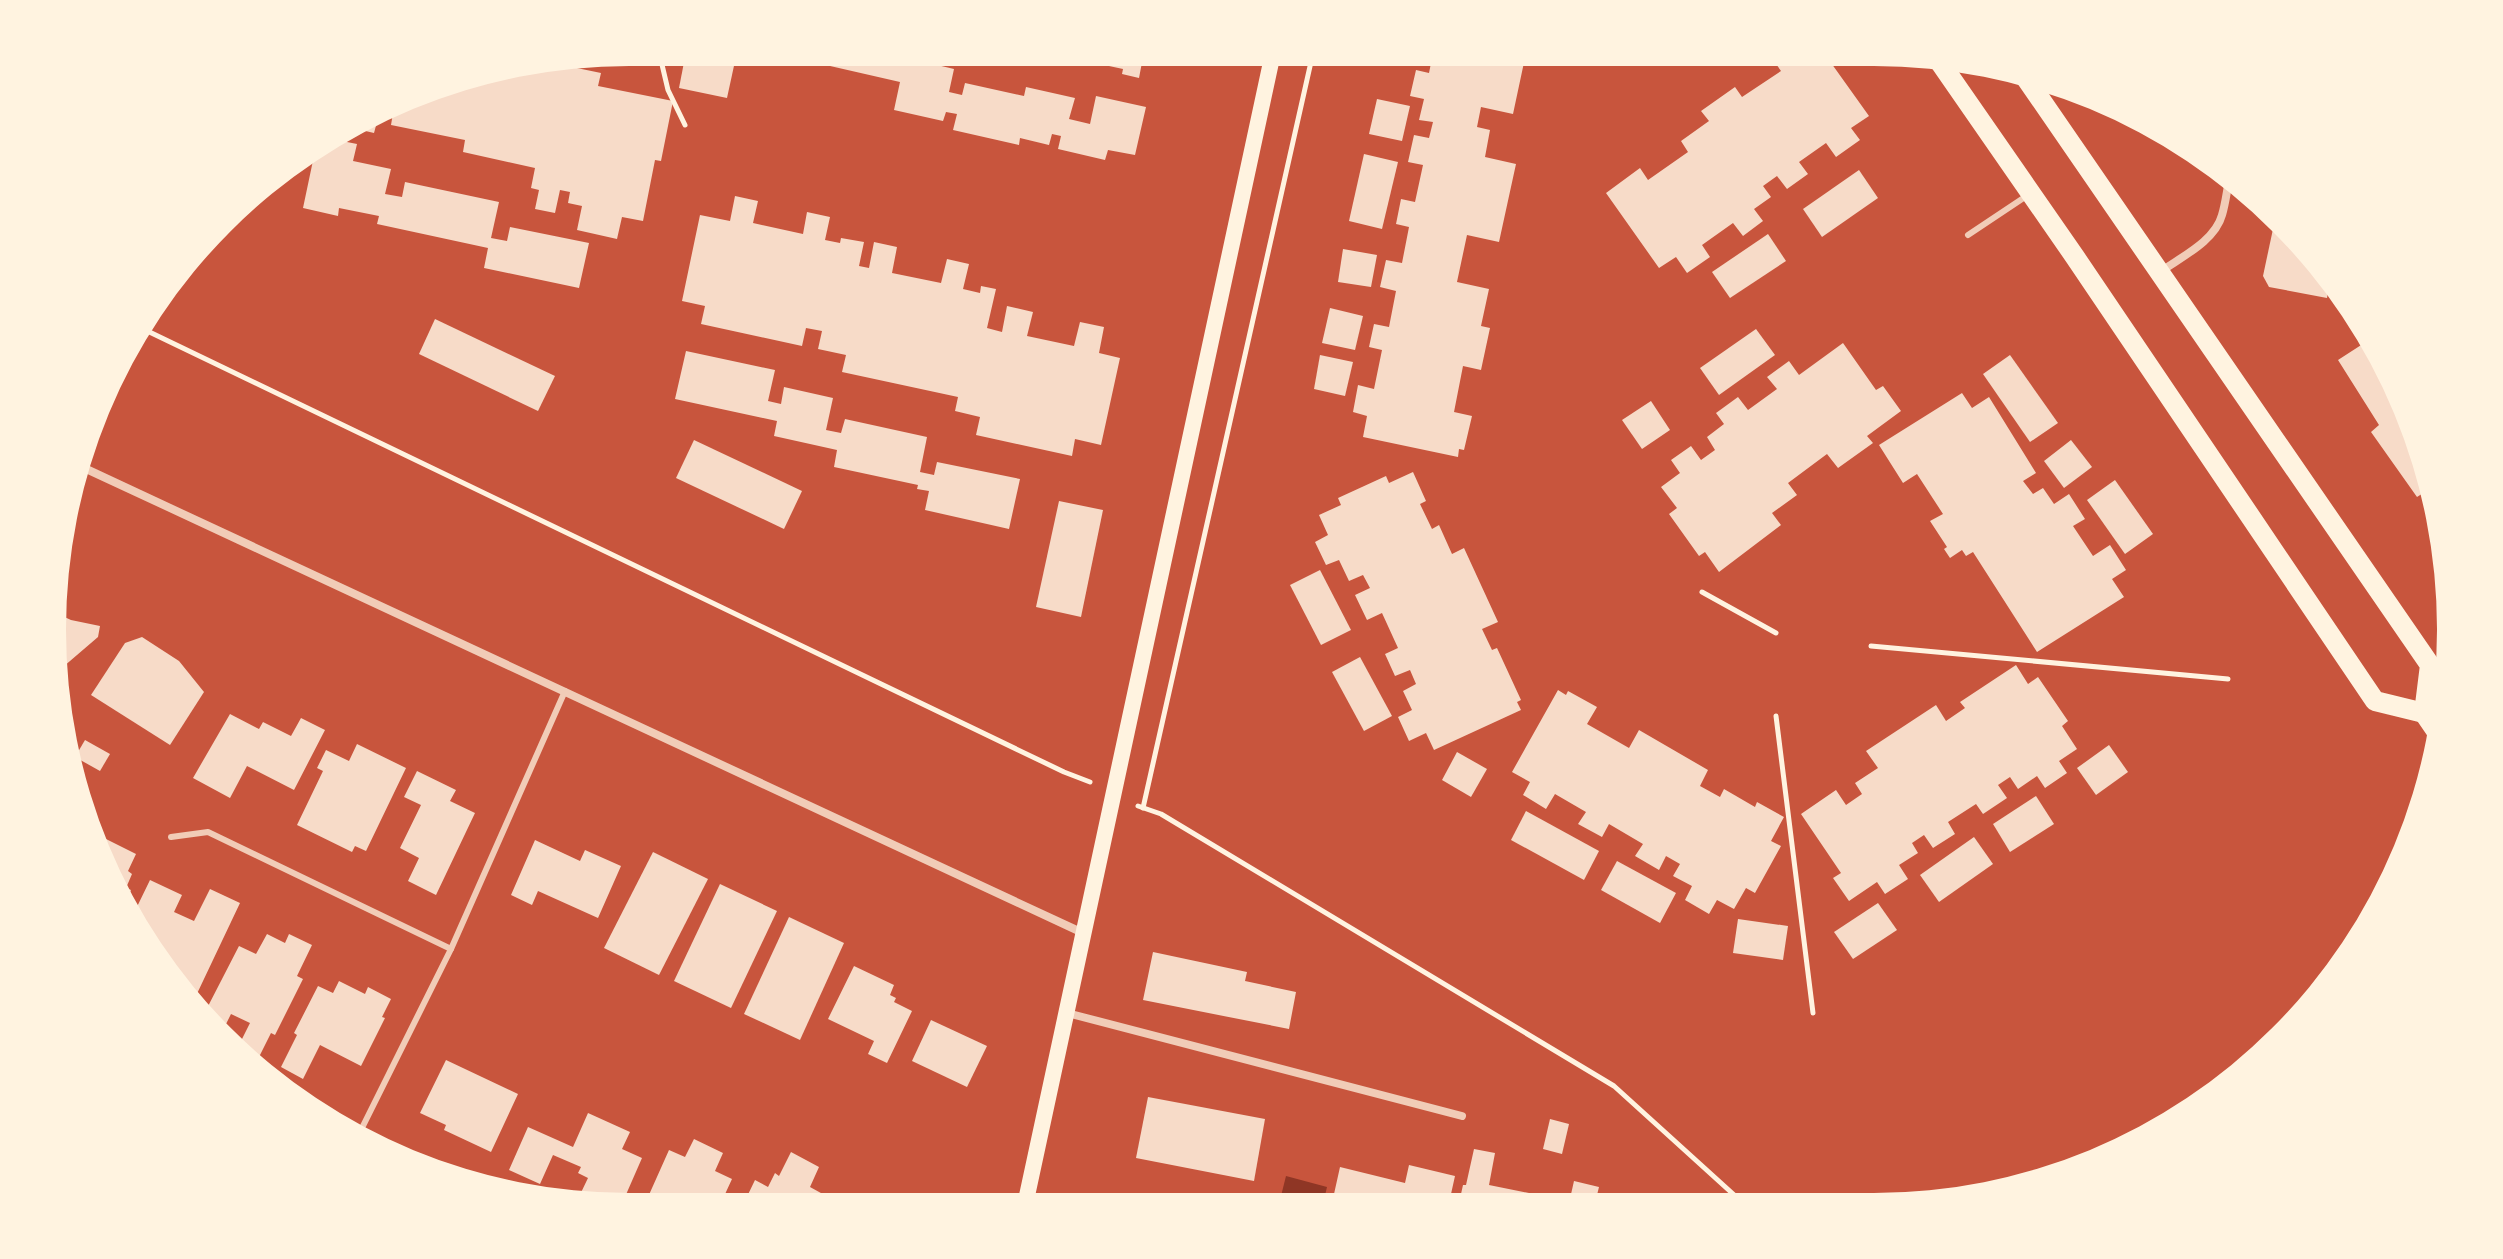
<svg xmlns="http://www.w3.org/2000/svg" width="2503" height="1259" viewBox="0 0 2503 1259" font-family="'Varela Round',sans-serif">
  <rect width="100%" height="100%" fill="#c8553d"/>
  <!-- water -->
  <polygon fill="#8f3625" points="1286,1176 1327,1187 1323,1204 1279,1204"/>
  <!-- building -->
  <g fill="#f7dbc8">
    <polygon points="686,52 737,52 727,98 679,88"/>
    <polygon points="782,52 914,52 912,59 954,69 949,92 962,95 965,83 1024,96 1026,87 1075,98 1069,119 1090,124 1096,96 1146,107 1135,155 1108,150 1105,160 1058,149 1061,136 1052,134 1049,145 1020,138 1019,145 953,130 957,114 946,112 943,121 894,110 900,82 782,55"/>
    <polygon points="993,52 1031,52 1029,61 1013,58 1011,63 992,59"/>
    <polygon points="1032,52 1068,52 1067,61"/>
    <polygon points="1086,52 1144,52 1139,78 1122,74 1123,69 1095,63 1097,56"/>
    <polygon points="1433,53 1526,53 1513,114 1481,107 1477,127 1490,130 1485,157 1516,164 1499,242 1467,235 1457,282 1489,289 1481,326 1490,328 1481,370 1463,366 1454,412 1472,416 1464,450 1459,449 1458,457 1363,437 1367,416 1353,412 1358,385 1374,389 1382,350 1369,347 1374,324 1389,327 1396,291 1380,287 1386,260 1402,263 1409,227 1396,224 1401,199 1415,202 1423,165 1408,162 1414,135 1429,138 1433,122 1419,120 1424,99 1410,96 1416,70 1429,73"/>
    <polygon points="1786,53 1824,53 1869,116 1851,128 1860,140 1836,157 1826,143 1799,162 1808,174 1787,189 1777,176 1763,186 1771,197 1754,209 1763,221 1743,236 1733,223 1702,245 1710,257 1687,273 1676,257 1659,268 1606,193 1640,168 1648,180 1688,152 1681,141 1709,121 1701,111 1735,87 1742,97 1781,71 1774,61"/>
    <polygon points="568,62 573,63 572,67 601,73 598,86 673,101 661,161 655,160 643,221 622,217 617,239 577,230 582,206 568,203 570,192 560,190 555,213 535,209 539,190 531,188 535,168 463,152 465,140 391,125 393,113 389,112 443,83"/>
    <polygon points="1377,99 1410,106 1402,141 1369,134"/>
    <polygon points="378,118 374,133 357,129"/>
    <polygon points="337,140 357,144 353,161 391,169 385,194 402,197 405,182 499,202 491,238 507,241 510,227 589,243 579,288 484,268 488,248 377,224 379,216 339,208 338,216 303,208 315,151"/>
    <polygon points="1364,154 1398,162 1382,229 1349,221"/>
    <polygon points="1859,170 1878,198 1822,237 1803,209"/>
    <polygon points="735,196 758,201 753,223 803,234 807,212 830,217 825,240 840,243 841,238 864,242 859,266 869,268 874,242 897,247 892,273 941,283 947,259 969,264 963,289 980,293 981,286 996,289 987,328 1002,332 1007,306 1033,312 1027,336 1074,346 1080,322 1104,327 1099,353 1120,358 1101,445 1075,439 1072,456 976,435 980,417 955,411 958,397 842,372 846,355 818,349 822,331 806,328 802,346 701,324 705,306 682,301 700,215 730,221"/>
    <polygon points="2273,229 2290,232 2307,248 2330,280 2327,298 2269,287 2263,276"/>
    <polygon points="1768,234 1786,261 1730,298 1712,272"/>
    <polygon points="1343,249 1377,255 1371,287 1338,282"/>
    <polygon points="1330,308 1363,316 1355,350 1322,343"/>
    <polygon points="435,319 555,376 538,411 419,354"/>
    <polygon points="1756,329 1775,355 1719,395 1700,368"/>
    <polygon points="2372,338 2420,443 2432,497 2428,490 2417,497 2371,432 2379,425 2338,360"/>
    <polygon points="1843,343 1876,390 1883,386 1901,411 1867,436 1873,443 1838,468 1827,454 1788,483 1797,495 1772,513 1781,525 1719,572 1705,552 1699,556 1669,514 1677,508 1661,487 1680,473 1671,460 1691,446 1701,460 1715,450 1707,437 1724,424 1716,413 1738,397 1748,410 1777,389 1767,377 1789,361 1799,375"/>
    <polygon points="686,351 775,370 768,401 781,404 784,387 833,398 826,430 841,433 845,419 927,437 920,472 934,475 937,462 1020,479 1009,529 925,510 929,491 917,489 918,485 834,467 837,450 774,436 777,421 675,399"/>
    <polygon points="1320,355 1353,362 1345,396 1314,389"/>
    <polygon points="2010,355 2058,423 2030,442 1983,374"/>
    <polygon points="1962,393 1972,408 1989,397 2036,473 2023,481 2033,494 2043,488 2054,504 2069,494 2085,519 2073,526 2093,556 2110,545 2126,570 2112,579 2124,597 2037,652 1973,552 1966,556 1962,550 1950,558 1944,549 1947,547 1930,521 1943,514 1917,474 1903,483 1879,445"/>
    <polygon points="1651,401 1670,430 1642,449 1622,420"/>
    <polygon points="694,440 802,491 784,529 676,478"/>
    <polygon points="2071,440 2092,467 2064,488 2044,461"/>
    <polygon points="1413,472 1426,501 1420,504 1432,529 1439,525 1452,554 1464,548 1498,622 1482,629 1492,650 1497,648 1521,700 1517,702 1521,710 1434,750 1426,733 1409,741 1398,717 1412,710 1403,691 1416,684 1410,670 1395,676 1385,654 1398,648 1382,613 1367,620 1355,595 1370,588 1363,575 1349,581 1339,560 1326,565 1315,542 1328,535 1319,515 1341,505 1338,498 1386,476 1389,483"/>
    <polygon points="2115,480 2153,534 2125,554 2087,500"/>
    <polygon points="1059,501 1103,510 1081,617 1036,607"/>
    <polygon points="1320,570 1351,630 1321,645 1290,585"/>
    <polygon points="60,615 71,620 100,626 98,637 63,667 58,664"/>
    <polygon points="142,637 179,661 204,692 170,745 91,695 125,643"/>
    <polygon points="1360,657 1392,716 1364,731 1332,672"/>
    <polygon points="2016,665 2028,684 2038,677 2068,721 2062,726 2077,749 2059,761 2067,773 2045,788 2037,776 2018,789 2010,777 1998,785 2007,798 1983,814 1976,804 1948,822 1955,834 1933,848 1924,835 1912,843 1918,853 1899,865 1908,879 1885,894 1877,882 1849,901 1833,878 1841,873 1801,814 1836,790 1846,805 1862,794 1855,783 1878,768 1866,751 1936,705 1946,721 1965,708 1960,702"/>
    <polygon points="1558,690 1566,695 1568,691 1597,707 1587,724 1629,748 1639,730 1708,770 1700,786 1720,797 1724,789 1755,807 1757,802 1784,817 1771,841 1781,846 1755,893 1746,888 1734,909 1717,900 1709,914 1685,900 1692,886 1673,876 1680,864 1666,856 1659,870 1635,856 1643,844 1609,824 1602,837 1578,824 1586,812 1555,794 1546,809 1523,795 1530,782 1512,772"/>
    <polygon points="230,714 259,729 263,722 291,736 301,718 325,730 294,790 247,766 230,798 193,778"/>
    <polygon points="85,740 110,754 100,771 75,757"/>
    <polygon points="357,744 406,768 366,851 355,846 352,852 297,825 323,771 317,768 326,750 349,761"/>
    <polygon points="2109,745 2128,772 2096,795 2077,768"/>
    <polygon points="1457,752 1487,769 1471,797 1442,780"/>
    <polygon points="417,771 456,790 450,801 475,813 436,895 408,881 419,858 400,848 421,805 404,797"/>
    <polygon points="2036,796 2054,824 2010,852 1993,824"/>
    <polygon points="1526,811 1599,851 1584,880 1511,840"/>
    <polygon points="98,835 136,854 128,871 132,874 126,888 131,890 125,903 111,885"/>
    <polygon points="1974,837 1993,864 1939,902 1920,875"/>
    <polygon points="535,840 580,861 585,850 621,866 598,918 538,891 532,905 511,895"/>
    <polygon points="653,852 708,879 659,975 604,948"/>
    <polygon points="1617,861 1676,893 1660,923 1601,890"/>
    <polygon points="150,880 182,895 174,912 194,921 210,889 240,903 194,1000 133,915"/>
    <polygon points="720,884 777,911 731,1008 674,981"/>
    <polygon points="1878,903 1897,930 1853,959 1834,932"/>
    <polygon points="789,917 844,943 800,1040 744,1014"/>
    <polygon points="1738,919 1788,926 1783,960 1733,953"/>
    <polygon points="267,934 285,943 289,934 312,945 297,976 303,979 275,1035 271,1033 256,1063 237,1049 250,1023 231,1014 223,1030 211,1024 204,1014 239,946 256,954"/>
    <polygon points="1153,952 1247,972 1245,981 1296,992 1289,1029 1143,1000"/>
    <polygon points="854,966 894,985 890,995 896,998 894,1002 912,1011 887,1063 868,1054 874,1041 828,1019"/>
    <polygon points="339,981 365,994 368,987 391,999 382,1017 385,1018 361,1066 320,1045 303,1079 281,1067 297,1035 294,1033 318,986 333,993"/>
    <polygon points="931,1020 987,1046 967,1087 912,1061"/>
    <polygon points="446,1060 518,1094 491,1152 444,1130 446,1125 420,1113"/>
    <polygon points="1148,1097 1265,1119 1254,1181 1136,1158"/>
    <polygon points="588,1113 630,1132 622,1149 642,1158 621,1206 592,1206 576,1203 588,1178 578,1173 581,1167 553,1155 540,1184 509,1170 528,1127 573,1147"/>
    <polygon points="1550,1119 1569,1124 1562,1154 1543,1149"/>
    <polygon points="694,1139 723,1153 715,1171 732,1179 720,1205 644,1206 669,1150 685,1157"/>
    <polygon points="1474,1149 1495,1153 1489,1185 1544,1196 1543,1203 1459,1203 1463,1185 1466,1185"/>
    <polygon points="791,1152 819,1167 810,1187 830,1198 826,1205 743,1205 755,1180 768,1187 775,1173 779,1176"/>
    <polygon points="1409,1165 1455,1176 1449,1203 1358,1204 1359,1199 1334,1194 1340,1167 1405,1183"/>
    <polygon points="1574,1181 1599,1187 1595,1203 1569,1203"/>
  </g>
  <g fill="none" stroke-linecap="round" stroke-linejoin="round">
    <!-- path -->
    <g stroke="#fff3e0" stroke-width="5">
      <polyline points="659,52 668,90 685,125"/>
      <polyline points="139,327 1064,772 1090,782"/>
      <polyline points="1702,592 1776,633"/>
      <polyline points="1871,646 2228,679"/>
      <polyline points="1776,716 1813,1013"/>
      <polyline points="1138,806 1161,814 1614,1086 1743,1203"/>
      <polyline points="1143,808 1313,53"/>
    </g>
    <!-- service -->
    <g stroke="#f1ccb7" stroke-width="6">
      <polyline points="1968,235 2028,195"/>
      <polyline points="171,837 208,832 451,949"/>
      <polyline points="358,1136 451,949 565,691"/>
    </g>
    <!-- minor -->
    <g stroke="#f1ccb7" stroke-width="8">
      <path d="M2160 272C2181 257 2215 241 2222 215 2226 202 2227 188 2230 176"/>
      <polyline points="82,467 1083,933"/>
      <polyline points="1067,1013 1462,1116"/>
    </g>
    <!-- secondary -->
    <polyline stroke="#fff3e0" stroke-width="16" points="1025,1205 1273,53"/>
    <!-- primary -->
    <g stroke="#fff3e0" stroke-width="20">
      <polyline points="1937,58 2075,257 2375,701 2424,713"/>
      <polyline points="2021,71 2430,665 2424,713 2439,735"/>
    </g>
  </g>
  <!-- crop -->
  <path d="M0 0H2503V1259H0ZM629 66H1874A563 563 0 0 1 2437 629V630A563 563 0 0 1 1874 1193H629A563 563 0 0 1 66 630V629A563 563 0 0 1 629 66Z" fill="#fff3e0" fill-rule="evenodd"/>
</svg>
